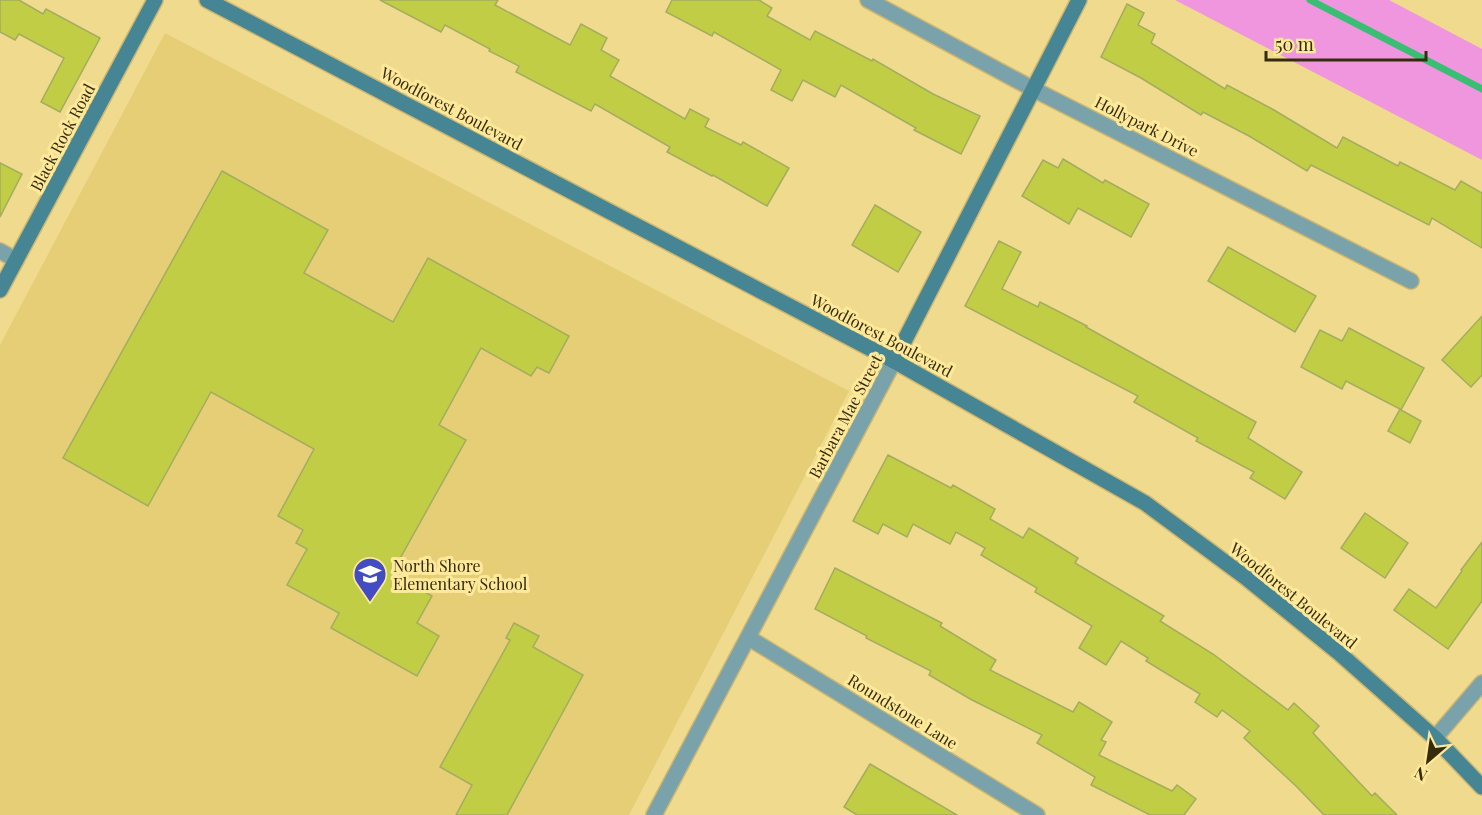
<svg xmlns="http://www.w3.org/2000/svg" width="1482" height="815" viewBox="0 0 1482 815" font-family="'Playfair Display',serif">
  <rect width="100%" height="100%" fill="#f0da8d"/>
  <!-- built -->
  <polygon fill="#e6ce77" points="165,33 849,391 629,815 0,815 0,345"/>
  <!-- green -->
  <polygon fill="#ef96de" points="1175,0 1389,0 1482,49 1482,160"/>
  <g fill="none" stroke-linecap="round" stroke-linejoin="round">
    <!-- stream -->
    <polyline stroke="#3abe74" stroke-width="7" points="1310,0 1482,89"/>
  </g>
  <!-- building -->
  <g fill="#c1cd45" stroke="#a3ac60" stroke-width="1.5">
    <polygon points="0,0 19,0 43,14 46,9 100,38 60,112 41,102 64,58 19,34 15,40 0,32"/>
    <polygon points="380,0 498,0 495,5 570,45 581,24 607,38 601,50 619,60 610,76 685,119 690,109 709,119 705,127 741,145 743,142 789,168 767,206 713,175 712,176 667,152 670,147 595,104 591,111 516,72 519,66 489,51 490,49 445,25 441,32"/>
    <polygon points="672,0 759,0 772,8 767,16 810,40 815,31 872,61 873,59 933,94 980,116 961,154 914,130 916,128 841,85 835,97 803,80 792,101 771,90 781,70 714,32 712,36 666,12"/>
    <polygon points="1127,4 1144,13 1138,25 1155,34 1151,43 1225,89 1227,85 1274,110 1337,148 1343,137 1398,166 1400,162 1455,190 1461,181 1482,193 1482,248 1432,218 1429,225 1311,165 1307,171 1249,136 1203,112 1201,115 1141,78 1101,57"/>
    <polygon points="1063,159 1103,183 1105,180 1149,204 1131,237 1078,208 1069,224 1022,196 1043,160 1058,168"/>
    <polygon points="0,163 22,174 0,217"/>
    <polygon points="222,171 328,230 304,273 393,322 428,258 569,336 549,373 537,367 531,376 481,348 439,425 466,440 392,573 432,596 417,623 439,636 417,676 331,628 339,613 287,585 307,549 296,543 303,530 278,516 314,449 211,392 148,506 63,458"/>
    <polygon points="875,205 921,232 898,272 852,245"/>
    <polygon points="999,241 1021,252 1002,289 1038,307 1040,302 1087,326 1086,327 1256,422 1248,438 1302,472 1285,499 1250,478 1254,472 1196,441 1198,438 1134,402 1138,396 965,306"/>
    <polygon points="1228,247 1316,296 1295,332 1208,281"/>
    <polygon points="1482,316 1482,375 1471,387 1442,360"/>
    <polygon points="1349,328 1424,368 1401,410 1421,421 1410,443 1388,431 1400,409 1346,381 1342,389 1301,367 1320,330 1342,341"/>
    <polygon points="888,455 951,488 953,485 995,509 990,519 1023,538 1029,528 1052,542 1078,558 1075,563 1164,616 1160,621 1213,654 1288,710 1294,703 1319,726 1313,733 1372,796 1375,793 1397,815 1324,815 1296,786 1244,738 1250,731 1222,710 1217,717 1195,702 1200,694 1146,661 1148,658 1121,641 1106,665 1079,648 1092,626 1035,592 1037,588 981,555 985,548 956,532 950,544 913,524 907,537 883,524 878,534 853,521"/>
    <polygon points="1365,513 1408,543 1385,578 1341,548"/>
    <polygon points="1482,542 1482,601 1448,649 1394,610 1409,589 1436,608 1462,571 1461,570"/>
    <polygon points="835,568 942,623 940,626 996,660 990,670 1073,712 1079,702 1112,722 1101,740 1106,742 1099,755 1172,791 1177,785 1196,799 1184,815 1150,815 1091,785 1095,777 1037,743 1042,735 972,700 929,675 931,671 866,638 867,636 815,609"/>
    <polygon points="514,623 539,636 533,647 583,675 507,815 456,815 472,785 440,767 510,640 506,638"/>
    <polygon points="870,764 957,815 857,815 844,807"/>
  </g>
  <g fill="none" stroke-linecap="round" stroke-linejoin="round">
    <!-- street casing -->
    <g stroke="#cbb773" stroke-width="18">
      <g id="street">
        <polyline points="868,0 1033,89 1411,281"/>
        <polyline points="0,251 16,260"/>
        <polyline points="749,638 1037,815"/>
        <polyline points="1435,738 1482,683"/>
        <polyline points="654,815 894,361"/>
      </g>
    </g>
    <!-- secondary casing -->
    <g stroke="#cbb773" stroke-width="18">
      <g id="secondary">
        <polyline points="207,0 894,361 1145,503 1245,577 1339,653 1435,738 1482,787"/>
        <polyline points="0,290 155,0"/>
        <polyline points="894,361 1079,0"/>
      </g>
    </g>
    <!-- street -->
    <use href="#street" stroke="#7aa2ab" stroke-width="15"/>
    <!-- secondary -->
    <use href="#secondary" stroke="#468593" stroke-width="15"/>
  </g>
  <!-- icons -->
  <defs>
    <g id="school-pin" transform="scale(1.725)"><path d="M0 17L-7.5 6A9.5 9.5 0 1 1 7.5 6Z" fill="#434cc1" stroke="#fee899"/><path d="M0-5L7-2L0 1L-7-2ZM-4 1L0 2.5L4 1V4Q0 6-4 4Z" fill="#fff"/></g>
  </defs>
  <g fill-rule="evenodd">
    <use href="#school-pin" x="370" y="574"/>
  </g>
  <g text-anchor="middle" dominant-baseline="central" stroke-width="6" stroke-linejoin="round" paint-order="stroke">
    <!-- street labels -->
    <g font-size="16" fill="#352c0b" stroke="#fee899">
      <text transform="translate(452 108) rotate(28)">Woodforest Boulevard</text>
      <text transform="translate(1147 126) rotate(27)">Hollypark Drive</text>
      <text transform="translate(62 137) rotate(-62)">Black Rock Road</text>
      <text transform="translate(882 335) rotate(28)">Woodforest Boulevard</text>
      <text transform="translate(845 416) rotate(-62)">Barbara Mae Street</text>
      <text transform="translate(1294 595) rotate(39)">Woodforest Boulevard</text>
      <text transform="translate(903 711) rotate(32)">Roundstone Lane</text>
    </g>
    <!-- poi labels -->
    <g font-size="16" fill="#352c0b" stroke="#fee899" text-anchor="start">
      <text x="393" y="565">North Shore<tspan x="393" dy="18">Elementary School</tspan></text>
    </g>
  </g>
  <!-- north arrow -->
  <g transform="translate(1428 761) rotate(209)" stroke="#fee899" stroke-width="4.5" paint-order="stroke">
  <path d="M0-4.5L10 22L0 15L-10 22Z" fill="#352c0b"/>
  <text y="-9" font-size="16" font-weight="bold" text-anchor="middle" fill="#352c0b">N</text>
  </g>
  <!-- scale -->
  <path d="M1266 51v9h160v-9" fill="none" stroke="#352c0b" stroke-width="3"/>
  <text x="1275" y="51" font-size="18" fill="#352c0b" stroke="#fee899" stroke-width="4.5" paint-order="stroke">50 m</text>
</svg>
